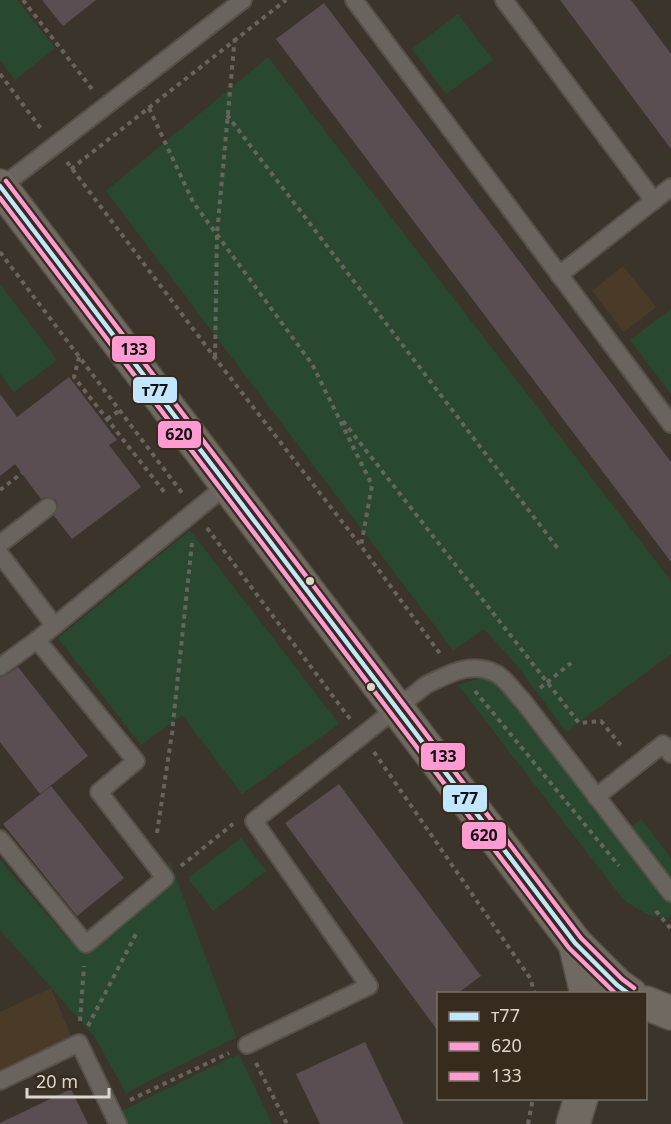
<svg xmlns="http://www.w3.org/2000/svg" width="671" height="1124" viewBox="0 0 671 1124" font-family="'Noto Sans',sans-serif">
  <rect width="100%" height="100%" fill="#3b342b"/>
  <!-- built -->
  <g fill="#493b27">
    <polygon points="623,266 656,307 624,332 592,291"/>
    <polygon points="51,988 75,1045 0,1081 0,1012"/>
  </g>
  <!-- green -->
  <g fill="#284930">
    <polygon points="0,0 17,0 55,48 15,80 0,60"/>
    <polygon points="458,14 493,60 446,94 412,49"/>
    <polygon points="268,57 671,581 671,654 566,732 516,664 484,629 453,650 106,191"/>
    <polygon points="0,284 57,360 14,392 0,374"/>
    <polygon points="671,309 671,394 630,340"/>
    <polygon points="190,530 339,724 242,794 182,715 141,745 58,638"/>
    <path d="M487 676 518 703 620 835 641 819 671 858V918C651 919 638 910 622 898L458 685Z"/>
    <polygon points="241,838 266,871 213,911 188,878"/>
    <polygon points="0,860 71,942 170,862 236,1037 126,1093 94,1036 0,930"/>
    <polygon points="239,1054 272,1124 117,1124 113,1115"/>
  </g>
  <!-- building -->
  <g fill="#5b4e53">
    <polygon points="42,0 96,0 63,26"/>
    <polygon points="560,0 631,0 671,54 671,149"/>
    <polygon points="324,3 671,462 671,562 276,39"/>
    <polygon points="69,377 117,440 109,445 141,487 72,539 54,516 58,506 56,500 47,497 41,499 15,464 0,476 0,394 17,417"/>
    <polygon points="18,667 88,756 40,794 0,742 0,677 6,675"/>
    <polygon points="339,784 481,976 458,993 438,993 438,1031 285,823"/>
    <polygon points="51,786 124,878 77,916 3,824"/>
    <polygon points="365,1042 404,1124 320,1124 296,1074"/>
    <polygon points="71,1089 88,1124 0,1124 0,1123"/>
  </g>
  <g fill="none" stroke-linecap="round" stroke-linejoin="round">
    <!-- lane casing -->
    <g stroke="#575049" stroke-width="20">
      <g id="lane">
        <polyline points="354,0 671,424"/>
        <polyline points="504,0 654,201"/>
        <polyline points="1,187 243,0"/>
        <polyline points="559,275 671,187"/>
        <polyline points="0,544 48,507"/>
        <polyline points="0,554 54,625"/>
        <polyline points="0,667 37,640 227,485"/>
        <polyline points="596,797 663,744 671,754"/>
        <polyline points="0,839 86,944 165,878 99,792 136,761 37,640"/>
        <path d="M247 1045 369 986 254 821 426 685C449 674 472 660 497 674 506 679 515 693 523 701L671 893"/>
        <polyline points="0,1081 79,1043 118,1124"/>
      </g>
    </g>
    <!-- secondary casing -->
    <g stroke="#575049" stroke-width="36">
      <g id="secondary">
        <polyline points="0,186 575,943 587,994"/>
        <polyline points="575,943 617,985 630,994"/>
        <polyline points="646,1003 671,1013"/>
        <polyline points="573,1124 581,1098"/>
      </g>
    </g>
    <!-- path -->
    <g stroke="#68645d" stroke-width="4" stroke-dasharray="4.5 4.5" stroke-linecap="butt">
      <polyline points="23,0 92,89"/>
      <polyline points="0,74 42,130"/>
      <polyline points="149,108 193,202 312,364 372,485 361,546"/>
      <polyline points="227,115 559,550"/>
      <polyline points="67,162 215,358 361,546 441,655"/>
      <polyline points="71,169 286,0"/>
      <polyline points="0,252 182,493"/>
      <polyline points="79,357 74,377 165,493"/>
      <polyline points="215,357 217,234 235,36"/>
      <polyline points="107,419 119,411"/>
      <polyline points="343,421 579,723 601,721 623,748"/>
      <polyline points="0,490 22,473"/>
      <polyline points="207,528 350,719"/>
      <polyline points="540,688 571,663"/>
      <polyline points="475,691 619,866"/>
      <polyline points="374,752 530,978 535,994"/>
      <polyline points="157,833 172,733 192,543"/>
      <polyline points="181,866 233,824"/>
      <polyline points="656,911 671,929"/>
      <polyline points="80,1021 84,966"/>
      <polyline points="88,1026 137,932"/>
      <polyline points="256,1063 287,1124"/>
      <polyline points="130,1100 229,1053"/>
      <polyline points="528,1124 533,1098"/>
    </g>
    <!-- lane -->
    <use href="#lane" stroke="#69645e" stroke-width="16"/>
    <!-- secondary -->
    <use href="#secondary" stroke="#706962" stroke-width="33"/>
    <!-- bus-1 casing -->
    <g stroke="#362b1c" stroke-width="9">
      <polyline id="bus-1" points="0,186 575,943 617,985 629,994"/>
    </g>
    <!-- bus-2 casing -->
    <g stroke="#362b1c" stroke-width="9">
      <polyline id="bus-2" points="0,198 569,948 616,994"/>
    </g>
    <!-- bus-3 casing -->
    <g stroke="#362b1c" stroke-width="9">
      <polyline id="bus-3" points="6,181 581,938 622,979 634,988"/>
    </g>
    <!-- bus-1 -->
    <use href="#bus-1" stroke="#c2e6ff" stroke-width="4.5"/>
    <!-- bus-2 -->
    <use href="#bus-2" stroke="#ff9ad2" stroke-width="4.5"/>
    <!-- bus-3 -->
    <use href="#bus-3" stroke="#ff9ad2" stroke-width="4.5"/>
  </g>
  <!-- markers -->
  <g fill="#ded7cd" stroke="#362b1c" stroke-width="2">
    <circle cx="310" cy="581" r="5"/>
    <circle cx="371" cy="687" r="5"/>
  </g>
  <g stroke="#362b1c" stroke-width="2">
    <rect x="111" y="335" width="45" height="28" rx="6" fill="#ff9ad2"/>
    <rect x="132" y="376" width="46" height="28" rx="6" fill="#c2e6ff"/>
    <rect x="157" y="420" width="45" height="29" rx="6" fill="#ff9ad2"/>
    <rect x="420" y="742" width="46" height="29" rx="6" fill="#ff9ad2"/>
    <rect x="442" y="784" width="46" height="29" rx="6" fill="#c2e6ff"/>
    <rect x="461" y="821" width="46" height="29" rx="6" fill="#ff9ad2"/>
  </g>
  <g font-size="16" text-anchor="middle" font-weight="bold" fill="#111">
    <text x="134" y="355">133</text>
    <text x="155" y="396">т77</text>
    <text x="179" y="440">620</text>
    <text x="443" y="762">133</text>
    <text x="465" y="804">т77</text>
    <text x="484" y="841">620</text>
  </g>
  <!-- legend -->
  <rect x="437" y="992" width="210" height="108" fill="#362b1c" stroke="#797063" stroke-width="1.5"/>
  <rect x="449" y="1012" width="30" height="9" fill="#c2e6ff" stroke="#797063" stroke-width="1.5"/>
  <text x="491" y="1022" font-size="18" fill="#ded7cd">т77</text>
  <rect x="449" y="1042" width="30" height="9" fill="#ff9ad2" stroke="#797063" stroke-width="1.5"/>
  <text x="491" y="1052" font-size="18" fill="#ded7cd">620</text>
  <rect x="449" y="1072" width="30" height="9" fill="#ff9ad2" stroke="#797063" stroke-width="1.5"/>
  <text x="491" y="1082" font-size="18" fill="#ded7cd">133</text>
  <!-- scale -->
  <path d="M27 1088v9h82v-9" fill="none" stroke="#ded7cd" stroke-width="3"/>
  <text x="36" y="1088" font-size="18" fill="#ded7cd" stroke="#362b1c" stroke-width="4.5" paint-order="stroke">20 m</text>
</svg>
